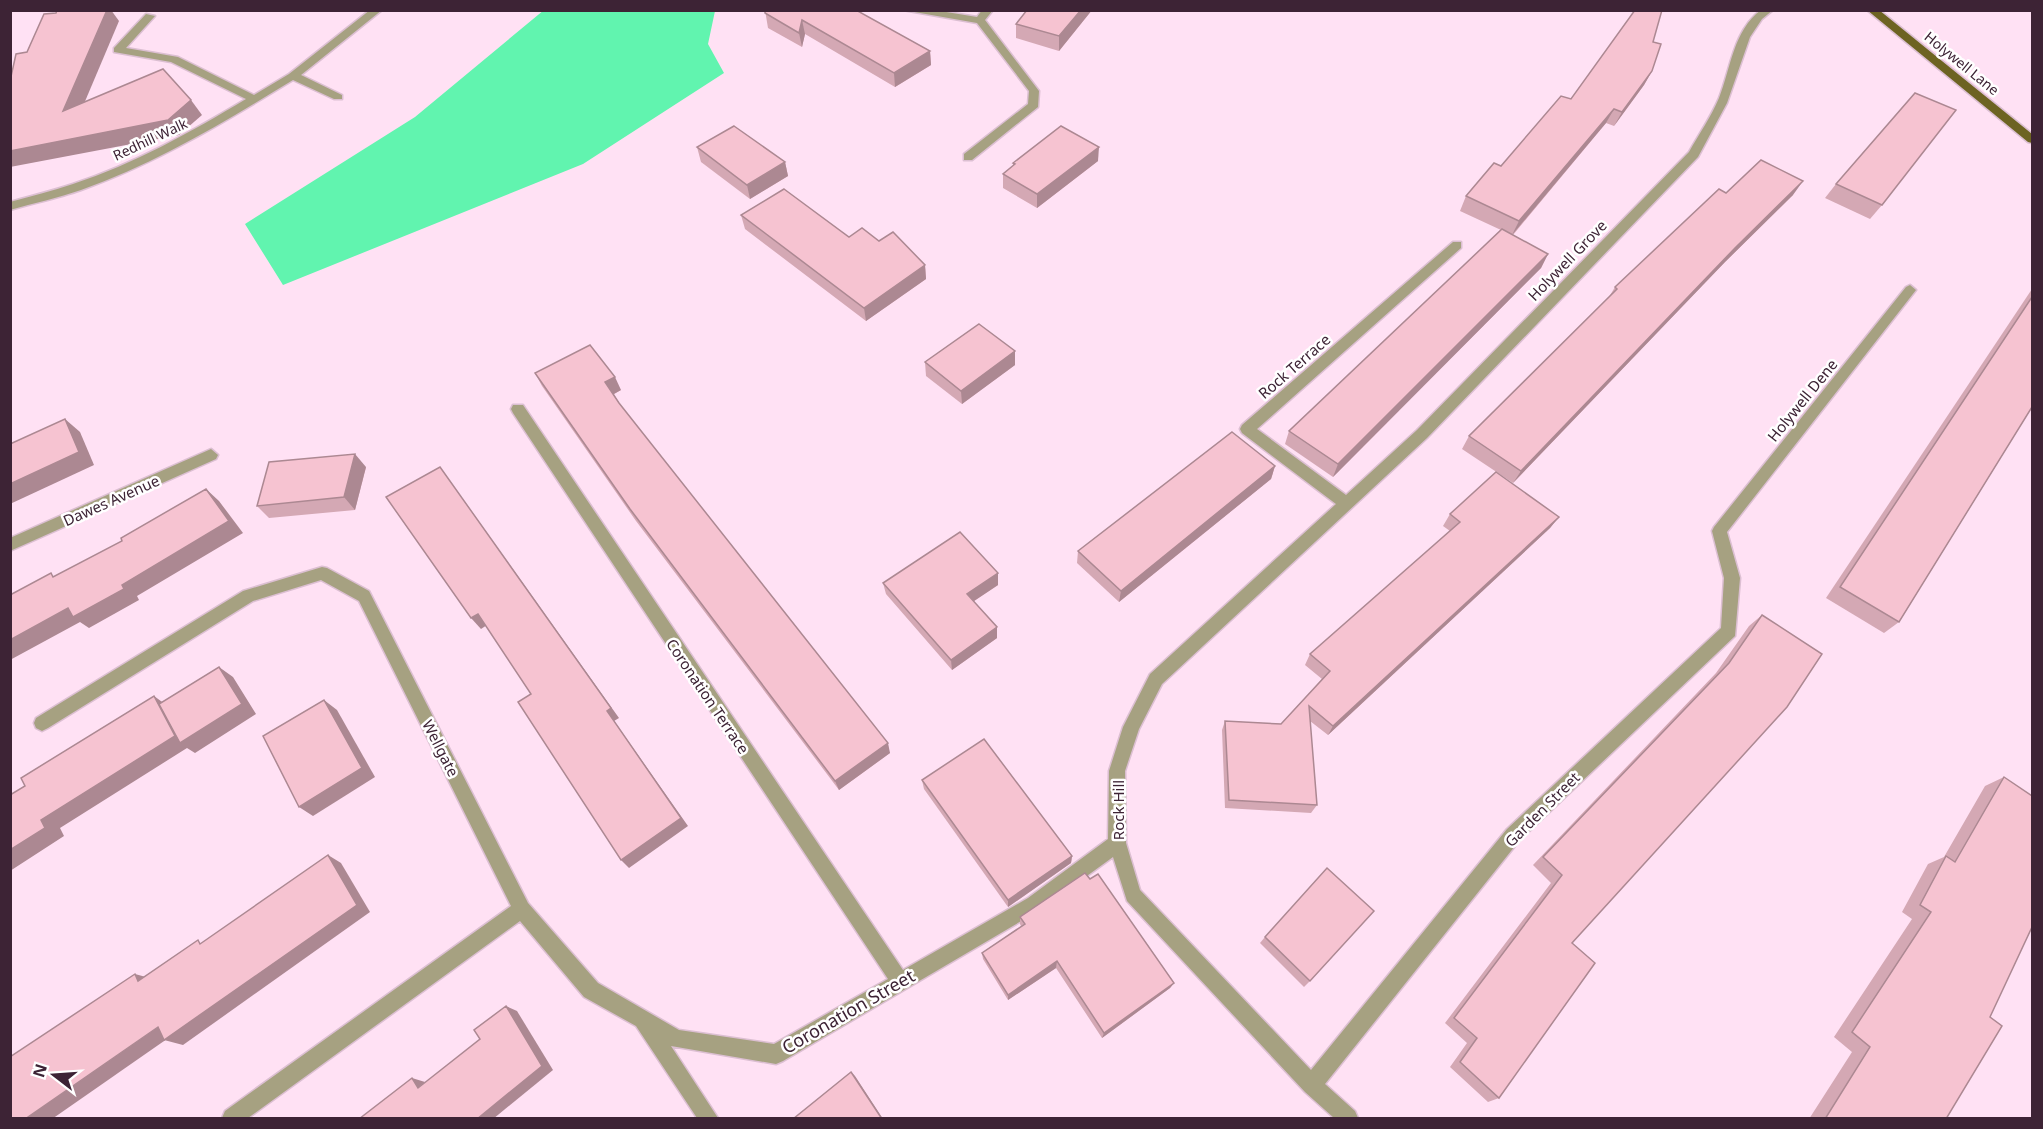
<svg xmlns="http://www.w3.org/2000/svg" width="2043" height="1129" viewBox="0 0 2043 1129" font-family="'Noto Sans',sans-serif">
  <rect width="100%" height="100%" fill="#ffe1f4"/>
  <!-- green -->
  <polygon fill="#61f4af" points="544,10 715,11 708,44 724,73 583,164 283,285 245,224 415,117"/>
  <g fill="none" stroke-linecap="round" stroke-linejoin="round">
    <!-- minor casing -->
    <g stroke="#dcbfd2" stroke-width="3">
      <g id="minor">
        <path d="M370 10H382L301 75 342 95V99H334L293 80C226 121 157 163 81 190 58 198 34 203 10 210V202C31 196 52 191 73 184 134 164 191 132 246 99L171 62 114 52V48L146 14 155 16 126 48 178 57 254 95 289 74Z"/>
        <polygon points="903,10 934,10 977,17 982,10 993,10 985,20 1039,91 1038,107 972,160 964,160 964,154 1028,104 1029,91 977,23"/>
        <path d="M1761 10H1773L1762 19 1750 37 1727 103 1698 157 1427 438 1162 684 1139 729 1125 771 1126 843 1140 890 1311 1070 1507 829 1721 628 1724 578 1712 531 1714 527 1906 287 1910 285 1916 290 1727 532 1740 578 1735 636 1519 841 1325 1084 1355 1111 1358 1118H1334L1305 1092 1127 901 1113 857 1040 910 783 1061 776 1064 671 1046 718 1118H697L636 1026 584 997 520 921 248 1118H222L225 1111 511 906 359 601 321 580 253 601 48 728 42 731 36 728 34 723 36 718 243 591 322 567 327 568 369 591 528 903 598 983 679 1030 774 1044 888 979 513 413 511 409 513 405H523L903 970 1028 898 1108 839 1109 771 1123 727 1150 674 1336 504 1242 433 1240 429 1242 425 1453 242H1461V248L1257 429 1346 495 1417 430 1689 152C1699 134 1711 117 1719 98 1731 68 1733 31 1761 10Z"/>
        <polygon points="211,449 218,455 216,459 10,551 10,538"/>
      </g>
    </g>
    <!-- major casing -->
    <g stroke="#dcbfd2" stroke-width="3">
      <polygon id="major" points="1867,10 1879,10 2032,134 2032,143 2028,142"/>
    </g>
    <!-- minor -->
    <use href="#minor" fill="#a6a181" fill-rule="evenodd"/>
    <!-- major -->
    <use href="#major" fill="#6d6322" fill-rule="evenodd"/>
  </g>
  <!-- wall -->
  <g fill="#d4a8b4">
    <polygon points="765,10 930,51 931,65 895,87 805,34 802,47 768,28"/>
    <polygon points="1027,10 1092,10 1059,51 1016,38 1016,24"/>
    <polygon points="1653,42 1652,71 1644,85 1614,126 1606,123 1513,235 1548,254 1541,268 1333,477 1285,444 1289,431 1501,230 1460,211 1466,196 1501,166 1571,99"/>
    <polygon points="697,147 785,162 788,176 750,199 701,162"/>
    <polygon points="1098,161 1037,208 1003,188 1003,174 1013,166 1013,163"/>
    <polygon points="1836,184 1882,205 1870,219 1825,198"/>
    <polygon points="1726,193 1793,195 1725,262 1513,483 1462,449 1469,436 1609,297 1615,287"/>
    <polygon points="741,215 849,237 879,241 925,265 926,279 866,321 745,229"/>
    <polygon points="2032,289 2032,407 1899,622 1884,633 1826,598"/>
    <polygon points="925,362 1015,365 962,404 926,376"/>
    <polygon points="535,373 621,390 614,394 619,403 890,753 839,790 636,521 542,386"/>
    <polygon points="1275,466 1271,479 1119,602 1077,563 1078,551"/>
    <polygon points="366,467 355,510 269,518 257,506"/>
    <polygon points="1450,514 1559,517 1550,528 1328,735 1310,721 1317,805 1311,813 1225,808 1222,730 1225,721 1281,724 1322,679 1305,665 1310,654 1450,531 1443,526"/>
    <polygon points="883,583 998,585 974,601 997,638 952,670 886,594"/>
    <polygon points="1762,615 1572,943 1499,1098 1488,1102 1450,1067 1467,1043 1445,1023 1551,883 1533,865 1716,673 1749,626"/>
    <polygon points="2004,777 1990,1017 1946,1119 1809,1119 1852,1052 1834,1037 1912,919 1902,912 1928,864 1944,857 1985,786"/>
    <polygon points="922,780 1072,856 1071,863 1008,907 924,789"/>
    <polygon points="1020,917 1174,983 1170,988 1102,1038 1056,968 1008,1000 983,959 982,953 1021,926 1020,924"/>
    <polygon points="1265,937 1310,981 1304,987 1260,943"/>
  </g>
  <!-- shaded-wall -->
  <g fill="#ac8892">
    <polygon points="107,10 111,10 119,21 75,125 63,111"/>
    <polygon points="1081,10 1092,10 1059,51 1059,36"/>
    <polygon points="802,20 805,34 802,47 799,33"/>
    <polygon points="930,51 931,65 895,87 894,73"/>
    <polygon points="1652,71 1644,85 1614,126 1622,112"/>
    <polygon points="191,100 202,115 179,135 10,167 10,151"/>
    <polygon points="1614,109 1606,123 1512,235 1519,221"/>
    <polygon points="1099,147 1098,161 1037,208 1037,194"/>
    <polygon points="785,162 788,176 750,199 747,185"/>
    <polygon points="1803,181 1793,195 1725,262 1513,483 1521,471 1735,248"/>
    <polygon points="1548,254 1541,268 1333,477 1338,464"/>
    <polygon points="925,265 926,279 866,321 864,308"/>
    <polygon points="1015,351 1015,365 962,404 961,391"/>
    <polygon points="615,377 621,390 612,395 605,382"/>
    <polygon points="65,419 80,432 94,465 10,504 10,484"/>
    <polygon points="355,454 366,467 355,510 344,497"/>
    <polygon points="1275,466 1271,479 1119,602 1121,591"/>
    <polygon points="440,467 619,718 614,721 688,826 629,868 621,860 607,711"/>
    <polygon points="206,489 219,501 243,533 137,596 139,600 89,628 80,622 10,660 10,640 68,608 122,585"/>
    <polygon points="1559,517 1550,528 1328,735 1333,726"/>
    <polygon points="998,573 998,585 968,605 967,594"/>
    <polygon points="478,614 487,625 481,629 471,618"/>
    <polygon points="997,627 997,638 952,670 951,660"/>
    <polygon points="219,667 233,677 256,714 195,753 187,748 60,828 64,836 10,871 10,850 154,696 169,707"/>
    <polygon points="324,700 337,710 375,777 313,816 299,807"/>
    <polygon points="888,743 890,753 839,790 835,781"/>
    <polygon points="328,855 341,863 370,912 183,1045 164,1040"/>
    <polygon points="1072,856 1071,863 1008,907 1008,900"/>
    <polygon points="1057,961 1056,968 1008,1000 1008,995"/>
    <polygon points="135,974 153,979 138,981"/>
    <polygon points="1174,983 1170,988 1102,1038 1104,1033"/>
    <polygon points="506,1006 517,1011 553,1070 493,1119 477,1119"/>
    <polygon points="158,1027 177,1032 52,1119 25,1119"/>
    <polygon points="851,1072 855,1076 883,1119 882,1119"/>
    <polygon points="412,1078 425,1082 418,1088"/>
  </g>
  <!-- building -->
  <g fill="#f6c3d1" stroke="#ac8892" stroke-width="1.5">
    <polygon points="57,10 107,10 63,111 163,69 191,100 168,120 10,151 10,81 16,54 27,52 44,14 56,13"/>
    <polygon points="765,10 856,10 930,51 894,73 802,20 799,33 765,13"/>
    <polygon points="1027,10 1081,10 1059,36 1016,24"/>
    <polygon points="1635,10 1662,10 1653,42 1661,44 1652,71 1622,112 1614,109 1519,221 1466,196 1494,163 1501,166 1561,96 1571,99"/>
    <polygon points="1915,93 1956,110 1882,205 1836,184"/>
    <polygon points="734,126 785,162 747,185 697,147"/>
    <polygon points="1061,126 1099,147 1037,194 1003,174 1015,164 1013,163"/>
    <polygon points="1761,160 1803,181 1735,248 1521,471 1469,436 1617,289 1615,287 1719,189 1726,193"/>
    <polygon points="784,189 849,237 862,228 879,241 893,232 925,265 864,308 741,215"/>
    <polygon points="1502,229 1548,254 1338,464 1289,431"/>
    <polygon points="2032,297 2032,407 1899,622 1840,587"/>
    <polygon points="979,324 1015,351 961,391 925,362"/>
    <polygon points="590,345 615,377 605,382 619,403 888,743 835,781 630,509 535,373"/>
    <polygon points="65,419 79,452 10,484 10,444"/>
    <polygon points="1232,432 1275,466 1121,591 1078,551"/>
    <polygon points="355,454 344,497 257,506 269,462"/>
    <polygon points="440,467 611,708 607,711 681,818 621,860 518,702 531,694 478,614 471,618 386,497"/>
    <polygon points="1496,472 1559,517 1333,726 1309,706 1317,805 1229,800 1225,721 1281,724 1330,671 1310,654 1460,522 1450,514"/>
    <polygon points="206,489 229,521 122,585 124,589 73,617 68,608 10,640 10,595 51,573 53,577 122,541 121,538"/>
    <polygon points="960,532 998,573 967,594 997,627 951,660 883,583"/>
    <polygon points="1762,615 1822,654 1787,707 1572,943 1595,963 1499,1098 1460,1062 1477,1038 1454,1018 1562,875 1543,857 1729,663"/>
    <polygon points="219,667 242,704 180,743 159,704"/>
    <polygon points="154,696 175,736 41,820 45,828 10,850 10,795 25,786 21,778"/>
    <polygon points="324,700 362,768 299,807 263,736"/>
    <polygon points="984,739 1072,856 1008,900 922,780"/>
    <polygon points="2004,777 2032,796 2032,927 1990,1017 2002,1026 1946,1119 1825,1119 1870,1047 1852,1032 1931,912 1920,905 1946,856 1955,862"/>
    <polygon points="328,855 357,905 164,1040 158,1027 25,1119 10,1119 10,1057 135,974 138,981 198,940 200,944"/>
    <polygon points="1327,868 1374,911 1310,981 1265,937"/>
    <polygon points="1085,873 1090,879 1098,874 1174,983 1104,1033 1057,961 1008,995 982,953 1025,924 1020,917"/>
    <polygon points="506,1006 542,1066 477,1119 359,1119 412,1078 418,1088 480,1039 474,1030"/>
    <polygon points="851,1072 882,1119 793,1119"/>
  </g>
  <g text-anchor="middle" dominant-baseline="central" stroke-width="5" stroke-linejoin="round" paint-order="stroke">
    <!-- far-street labels -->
    <g font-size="14" fill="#3d2335" stroke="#fff">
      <text transform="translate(1962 63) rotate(39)">Holywell Lane</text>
      <text transform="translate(150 139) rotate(-25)">Redhill Walk</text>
    </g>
    <!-- street labels -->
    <g font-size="15" fill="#3d2335" stroke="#fff">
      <text transform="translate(1567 260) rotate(-46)">Holywell Grove</text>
      <text transform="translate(1294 366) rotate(-41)">Rock Terrace</text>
      <text transform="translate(1802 400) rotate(-51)">Holywell Dene</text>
      <text transform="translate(111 500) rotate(-24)">Dawes Avenue</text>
      <text transform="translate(708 696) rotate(56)">Coronation Terrace</text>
      <text transform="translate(441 748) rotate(63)">Wellgate</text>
      <text transform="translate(1542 809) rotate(-45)">Garden Street</text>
      <text transform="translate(1118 810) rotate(-90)">Rock Hill</text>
    </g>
    <!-- near-street labels -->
    <g font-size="18" fill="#3d2335" stroke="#fff">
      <text transform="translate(848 1011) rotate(-30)">Coronation Street</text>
    </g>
  </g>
  <!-- border -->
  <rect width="2043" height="1129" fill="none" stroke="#3d2335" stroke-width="24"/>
  <!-- north arrow -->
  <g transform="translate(54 1075) rotate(287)" stroke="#ffffff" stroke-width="4.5" paint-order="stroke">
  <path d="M0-4.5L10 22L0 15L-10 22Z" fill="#3d2335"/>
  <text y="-9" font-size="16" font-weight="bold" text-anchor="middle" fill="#3d2335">N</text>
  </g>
</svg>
